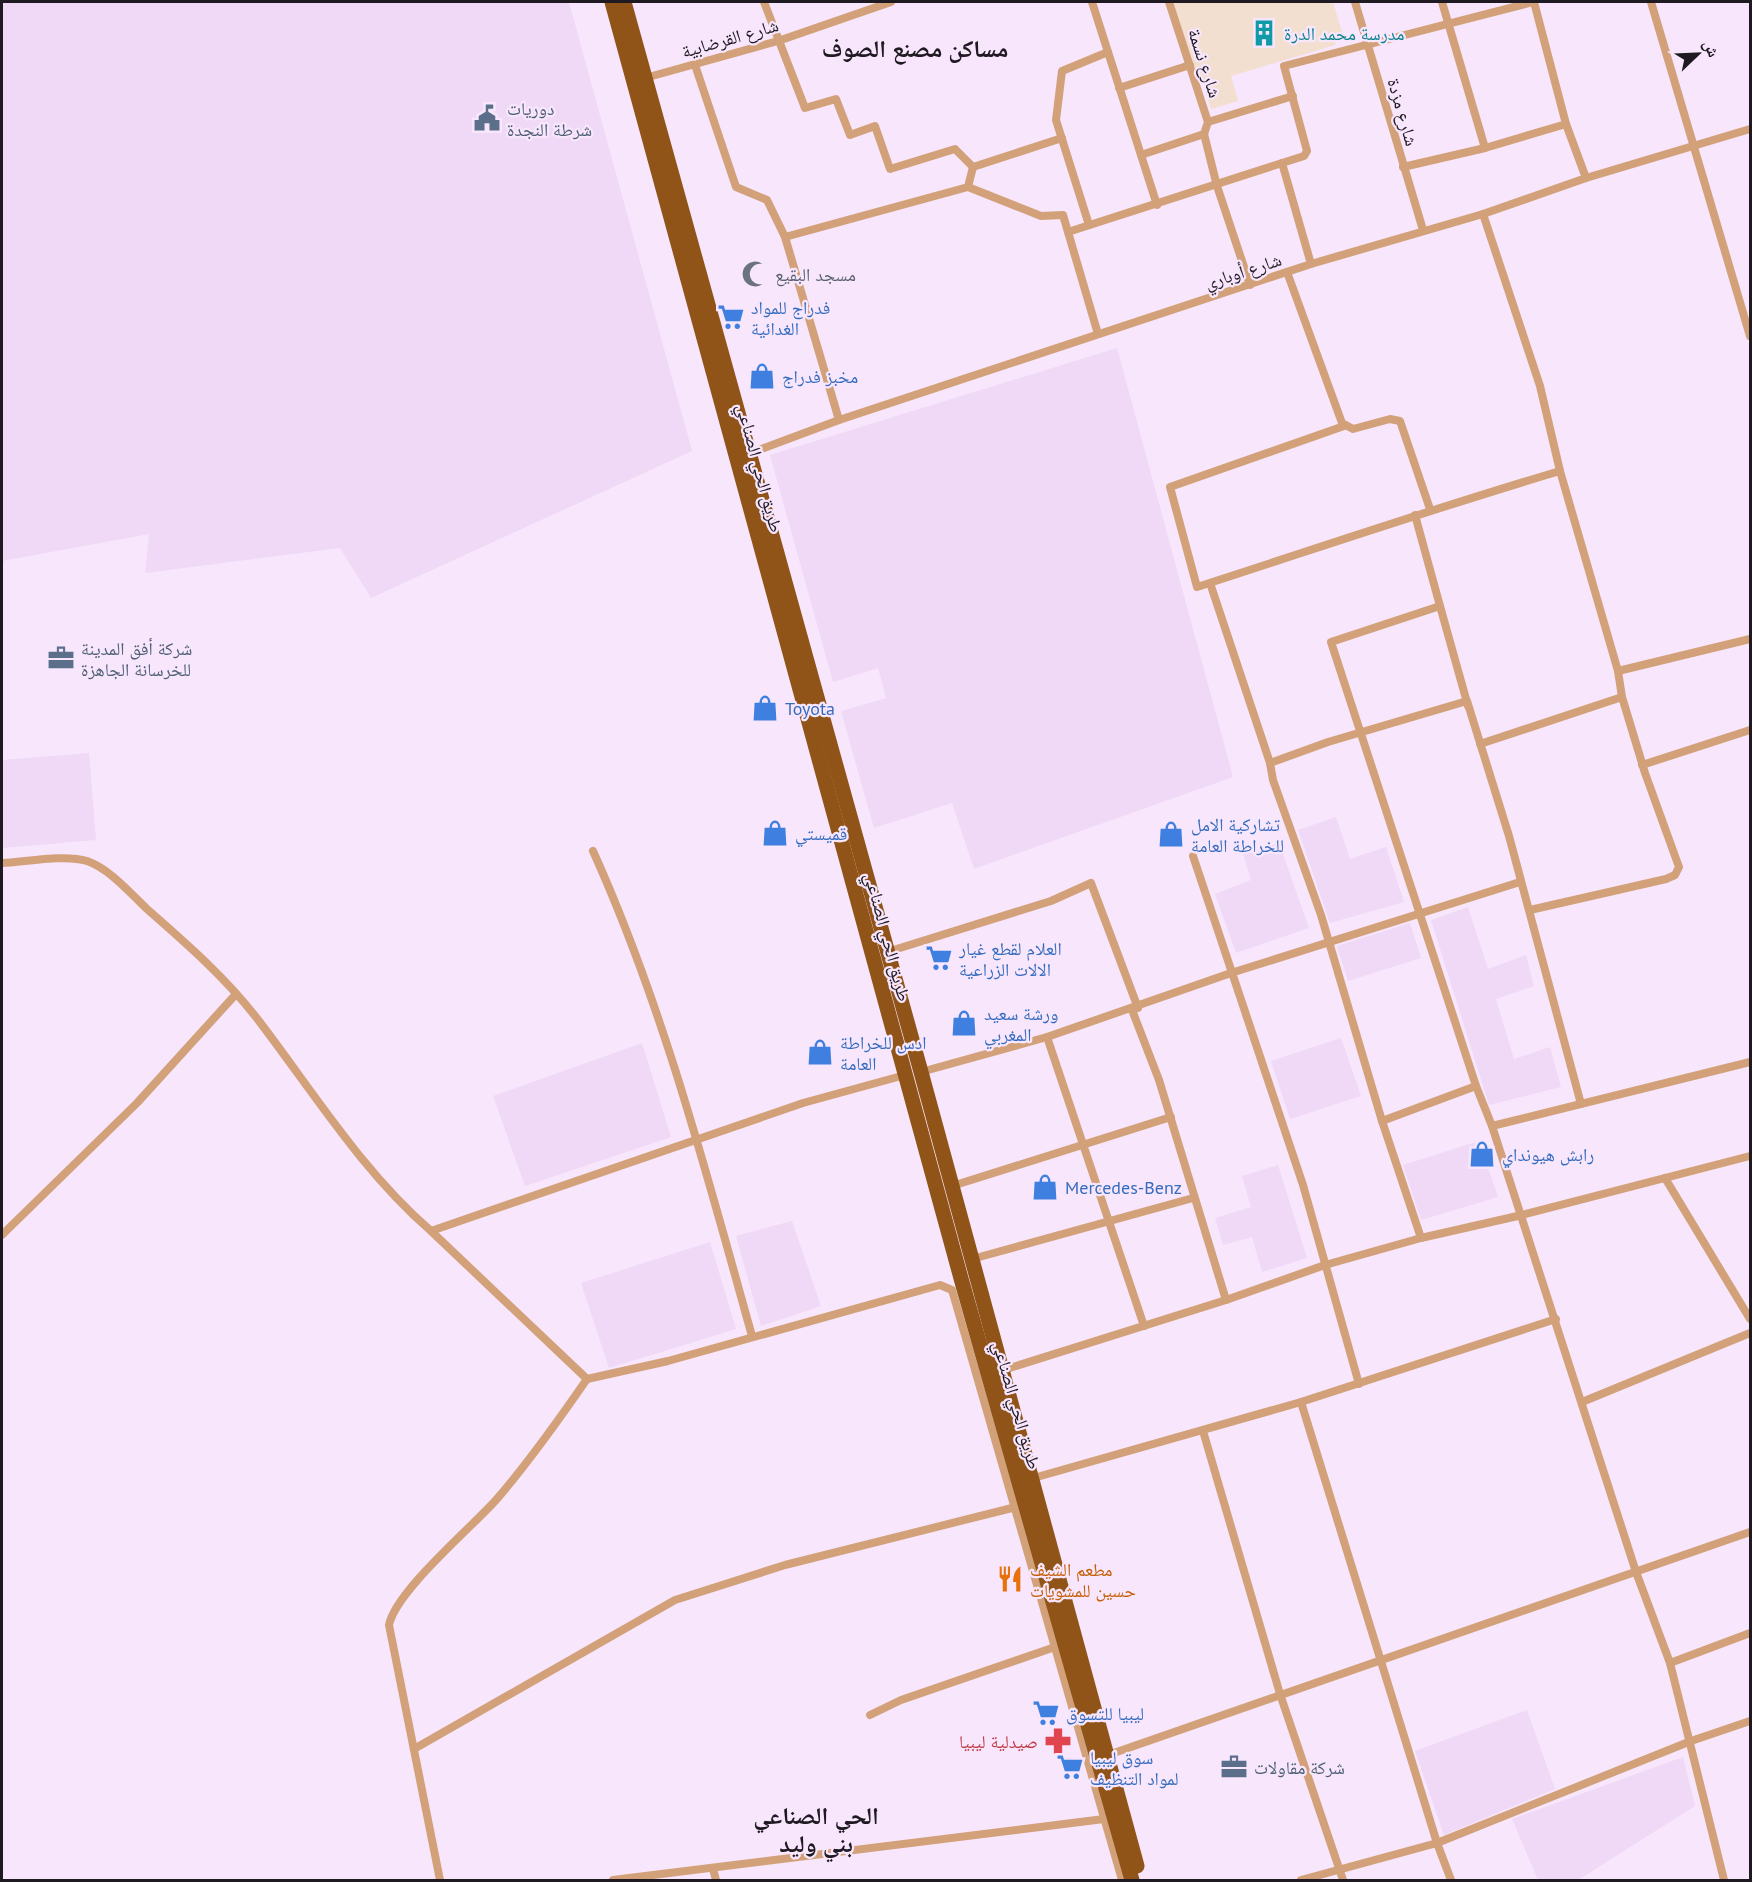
<svg xmlns="http://www.w3.org/2000/svg" width="1752" height="1882" viewBox="0 0 1752 1882" font-family="'PT Sans','Noto Naskh Arabic',sans-serif">
  <rect width="100%" height="100%" fill="#f7e6fc"/>
  <!-- built -->
  <g fill="#efd9f6">
    <polygon points="2,2 569,2 692,451 371,598 340,548 145,573 149,534 2,561"/>
    <polygon points="1117,348 1233,777 974,869 952,803 874,828 841,711 886,698 884,690 878,668 833,682 770,455"/>
    <polygon points="89,753 96,840 2,848 2,760"/>
    <polygon points="1336,817 1350,859 1386,847 1404,902 1330,923 1298,830"/>
    <polygon points="1279,843 1309,928 1236,953 1215,894 1251,880 1243,854"/>
    <polygon points="1468,907 1488,969 1526,955 1534,986 1496,999 1514,1059 1550,1047 1561,1087 1489,1105 1431,920"/>
    <polygon points="1410,923 1421,958 1348,981 1337,946"/>
    <polygon points="1341,1038 1361,1096 1290,1119 1271,1061"/>
    <polygon points="642,1043 671,1137 525,1186 493,1096"/>
    <polygon points="1479,1141 1498,1197 1421,1220 1403,1165"/>
    <polygon points="1278,1165 1307,1258 1262,1272 1252,1237 1223,1245 1215,1218 1251,1207 1242,1176"/>
    <polygon points="792,1221 821,1306 761,1326 736,1236"/>
    <polygon points="710,1242 736,1329 609,1368 581,1283"/>
    <polygon points="1527,1710 1555,1789 1444,1835 1415,1751"/>
    <polygon points="1683,1757 1695,1806 1578,1880 1538,1880 1512,1819"/>
  </g>
  <!-- education -->
  <polygon fill="#f2dfcf" points="1173,2 1333,2 1342,32 1335,45 1231,76 1238,101 1211,109 1202,79 1196,77"/>
  <g fill="none" stroke-linecap="round" stroke-linejoin="round">
    <!-- street -->
    <g stroke="#d3a179" stroke-width="8">
      <polyline points="764,2 805,108 836,99 850,135 875,126 890,169 955,149 973,167 1062,138"/>
      <polyline points="1092,2 1157,205"/>
      <polyline points="1169,2 1208,122 1204,134"/>
      <polyline points="1355,2 1423,230"/>
      <polyline points="1442,2 1485,148"/>
      <polyline points="1534,2 1566,124 1586,178"/>
      <polyline points="1651,2 1750,336"/>
      <polyline points="695,65 736,187 767,200 785,237 968,187 1041,216 1063,215 1098,334"/>
      <polyline points="645,78 778,41 891,2"/>
      <polyline points="1119,88 1190,65"/>
      <polyline points="1208,122 1293,96"/>
      <polyline points="1204,134 1217,186 1250,285"/>
      <polyline points="1141,155 1204,134"/>
      <polyline points="1403,167 1485,148 1566,124"/>
      <polyline points="968,187 973,167"/>
      <polyline points="1483,214 1540,386 1560,471 1618,671 1622,697 1645,773 1679,867 1675,875 1666,879 1530,910"/>
      <polyline points="1089,225 1056,120 1062,71 1108,52"/>
      <polyline points="1068,232 1282,163"/>
      <polyline points="785,237 839,420"/>
      <polyline points="1311,264 1282,163 1304,156 1307,151 1284,66 1533,2"/>
      <polyline points="1287,272 1342,423 1353,429 1390,419 1400,421 1430,509"/>
      <path d="M1344 426 1170 487 1197 587C1318 548 1438 507 1560 471"/>
      <polyline points="748,454 839,420 1311,264 1483,214 1586,178 1750,129"/>
      <polyline points="1415,515 1440,606 1331,642 1476,1086 1492,1126 1750,1062"/>
      <polyline points="1210,583 1270,763"/>
      <polyline points="1440,606 1468,706"/>
      <polyline points="1618,671 1750,639"/>
      <polyline points="1480,744 1622,697"/>
      <polyline points="1642,765 1750,730"/>
      <path d="M593 851C663 1006 706 1172 752 1336"/>
      <polyline points="1193,856 1303,1185 1359,1384"/>
      <path d="M2 863C25 862 65 854 87 861 110 869 130 893 147 909 187 944 227 979 259 1021 314 1093 362 1171 431 1231"/>
      <polyline points="887,952 1051,901 1091,883 1138,1008"/>
      <polyline points="1132,1010 1159,1080 1226,1300"/>
      <polyline points="1047,1037 1144,1326"/>
      <polyline points="921,1072 1047,1037 1231,973 1520,882"/>
      <polyline points="905,1075 803,1103 431,1231 587,1379 668,1361 940,1285 952,1290 1122,1880"/>
      <polyline points="1382,1121 1321,915 1273,780 1270,763 1328,742 1467,701 1509,836 1581,1104"/>
      <polyline points="1492,1126 1636,1572 1670,1663 1724,1880"/>
      <polyline points="1665,1178 1750,1319"/>
      <polyline points="952,1186 1171,1117"/>
      <polyline points="2,1235 137,1103 236,994"/>
      <polyline points="1421,1238 1382,1121 1476,1086"/>
      <polyline points="972,1259 1193,1198"/>
      <polyline points="1000,1371 1226,1300 1325,1265 1421,1238 1522,1215 1750,1156"/>
      <polyline points="1301,1402 1437,1843 1451,1880"/>
      <polyline points="1582,1402 1750,1333"/>
      <polyline points="1203,1431 1280,1694 1343,1880"/>
      <polyline points="1030,1479 1301,1402 1556,1319"/>
      <polyline points="1670,1663 1750,1633"/>
      <polyline points="870,1715 901,1700 1055,1647"/>
      <polyline points="414,1749 675,1600 785,1565 1016,1507"/>
      <polyline points="1108,1755 1750,1532"/>
      <polyline points="713,1869 716,1880"/>
      <path d="M440 1880 389 1625C396 1591 470 1529 496 1500 529 1462 558 1421 587 1379"/>
      <polyline points="613,1880 1104,1819"/>
      <polyline points="1301,1880 1437,1843 1691,1741 1750,1721"/>
    </g>
    <!-- highway -->
    <g stroke="#905418" stroke-width="15">
      <polyline points="612,2 962,1282 1132,1880"/>
      <polyline points="624,2 921,1072 1137,1866"/>
    </g>
  </g>
  <!-- icons -->
  <defs>
    <g id="building-bare" transform="scale(2.07)"><path d="M-4-6H4V6H1V3H-1V6H-4ZM-2.5-4.3h1.7v1.8h-1.7ZM.8-4.3h1.7v1.8H.8ZM-2.5-1h1.7V.8h-1.7ZM.8-1h1.7V.8H.8Z" fill="#0f9aa8" stroke="#f7e6fc" stroke-width="2.5" paint-order="stroke"/></g>
    <g id="civic-bare" transform="scale(2.07)"><path d="M-.6-6.5H3V-4.5H.6V-3L4-1V1h2V6H-6V1h2V-1L-.6-3ZM-1.2 2.5V6h2.4V2.5Z" fill="#5c6f8a" stroke="#f7e6fc" stroke-width="2.5" paint-order="stroke"/></g>
    <g id="mosque-bare" transform="scale(2.07)"><path d="M3.5-4.9A6 6 0 1 0 3.5 4.9A5 5 0 1 1 3.5-4.9Z" fill="#6b7280" stroke="#f7e6fc" stroke-width="2.5" paint-order="stroke"/></g>
    <g id="supermarket-bare" transform="scale(2.07)"><path d="M-6-5.5h2.5l.6 2H6L4.5 2H-2.5L-4.4-4H-6ZM-1.5 3.2a1.3 1.3 0 1 0 .1 0ZM3 3.2a1.3 1.3 0 1 0 .1 0Z" fill="#3f7fe0" stroke="#f7e6fc" stroke-width="2.5" paint-order="stroke"/></g>
    <g id="shop-bare" transform="scale(2.07)"><path d="M-5-2.5h2.3a2.7 3.5 0 0 1 5.4 0H5L5.5 6h-11ZM-1.5-2.5h3a1.5 2.3 0 0 0-3 0Z" fill="#3f7fe0" stroke="#f7e6fc" stroke-width="2.5" paint-order="stroke"/></g>
    <g id="office-bare" transform="scale(2.07)"><path d="M-6-3h4V-5.5h4V-3h4V5H-6ZM-1-4.5V-3h2v-1.5ZM-6 0V1H6V0Z" fill="#5c6f8a" stroke="#f7e6fc" stroke-width="2.5" paint-order="stroke"/></g>
    <g id="restaurant-bare" transform="scale(2.07)"><path d="M-5-6h1v4h1v-4h1v4h1v-4h1v5L-1.5 .5V6h-2V.5L-5-1ZM5-6V6H3V1.5H1.5Q1.5-4 5-6Z" fill="#e8710a" stroke="#f7e6fc" stroke-width="2.5" paint-order="stroke"/></g>
    <g id="pharmacy-bare" transform="scale(2.07)"><path d="M-2-6h4v4h4v4h-4v4h-4v-4h-4v-4h4Z" fill="#e0444e" stroke="#f7e6fc" stroke-width="2.5" paint-order="stroke"/></g>
  </defs>
  <g fill-rule="evenodd">
    <use href="#building-bare" x="1264" y="33"/>
    <use href="#civic-bare" x="487" y="118"/>
    <use href="#mosque-bare" x="755" y="274"/>
    <use href="#supermarket-bare" x="731" y="317"/>
    <use href="#shop-bare" x="762" y="376"/>
    <use href="#office-bare" x="61" y="658"/>
    <use href="#shop-bare" x="765" y="708"/>
    <use href="#shop-bare" x="775" y="833"/>
    <use href="#shop-bare" x="1171" y="834"/>
    <use href="#supermarket-bare" x="939" y="958"/>
    <use href="#shop-bare" x="964" y="1023"/>
    <use href="#shop-bare" x="820" y="1052"/>
    <use href="#shop-bare" x="1482" y="1154"/>
    <use href="#shop-bare" x="1045" y="1187"/>
    <use href="#restaurant-bare" x="1010" y="1579"/>
    <use href="#supermarket-bare" x="1046" y="1713"/>
    <use href="#pharmacy-bare" x="1058" y="1741"/>
    <use href="#supermarket-bare" x="1070" y="1767"/>
    <use href="#office-bare" x="1234" y="1767"/>
  </g>
  <g text-anchor="middle" dominant-baseline="central" stroke-width="4.5" stroke-linejoin="round" paint-order="stroke">
    <!-- culture labels -->
    <g font-size="18" fill="#0d838f" stroke="#f7e6fc" text-anchor="start">
      <text x="1284" y="33">مدرسة محمد الدرة</text>
    </g>
    <!-- street labels -->
    <g font-size="18" fill="#1f1921" stroke="#f7e6fc">
      <text transform="translate(730 38) rotate(-16)">شارع القرضابية</text>
      <text transform="translate(1205 63) rotate(72)">شارع نسمة</text>
      <text transform="translate(1403 112) rotate(74)">شارع مزدة</text>
      <text transform="translate(1243 271) rotate(-18)">شارع أوباري</text>
      <text transform="translate(760 468) rotate(75)">طريق الحي الصناعي</text>
      <text transform="translate(888 937) rotate(75)">طريق الحي الصناعي</text>
      <text transform="translate(1017 1405) rotate(74)">طريق الحي الصناعي</text>
    </g>
    <!-- service labels -->
    <g font-size="18" fill="#4e5e75" stroke="#f7e6fc" text-anchor="start">
      <text x="507" y="108">دوريات<tspan x="507" dy="21">شرطة النجدة</tspan></text>
      <text x="81" y="648">شركة أفق المدينة<tspan x="81" dy="21">للخرسانة الجاهزة</tspan></text>
      <text x="1254" y="1767">شركة مقاولات</text>
    </g>
    <!-- worship labels -->
    <g font-size="18" fill="#5b616d" stroke="#f7e6fc" text-anchor="start">
      <text x="775" y="274">مسجد البقيع</text>
    </g>
    <!-- shop labels -->
    <g font-size="18" fill="#366cbe" stroke="#f7e6fc" text-anchor="start">
      <text x="751" y="307">فدراج للمواد<tspan x="751" dy="21">الغدائية</tspan></text>
      <text x="782" y="376">مخبز فدراج</text>
      <text x="785" y="708">Toyota</text>
      <text x="1191" y="824">تشاركية الامل<tspan x="1191" dy="21">للخراطة العامة</tspan></text>
      <text x="795" y="833">قميستي</text>
      <text x="959" y="948">العلام لقطع غيار<tspan x="959" dy="21">الالات الزراعية</tspan></text>
      <text x="984" y="1013">ورشة سعيد<tspan x="984" dy="21">المغربي</tspan></text>
      <text x="840" y="1042">ادس للخراطة<tspan x="840" dy="21">العامة</tspan></text>
      <text x="1502" y="1154">رابش هيونداي</text>
      <text x="1065" y="1187">Mercedes-Benz</text>
      <text x="1066" y="1713">ليبيا للتسوق</text>
      <text x="1090" y="1757">سوق ليبيا<tspan x="1090" dy="21">لمواد التنظيف</tspan></text>
    </g>
    <!-- food labels -->
    <g font-size="18" fill="#c56008" stroke="#f7e6fc" text-anchor="start">
      <text x="1030" y="1569">مطعم الشيف<tspan x="1030" dy="21">حسين للمشويات</tspan></text>
    </g>
    <!-- health labels -->
    <g font-size="18" fill="#be3a42" stroke="#f7e6fc" text-anchor="end">
      <text x="1038" y="1741">صيدلية ليبيا</text>
    </g>
    <!-- district labels -->
    <g font-size="24" font-weight="bold" fill="#1f1921" stroke="#f7e6fc">
      <text x="915" y="48">مساكن مصنع الصوف</text>
      <text x="816" y="1815">الحي الصناعي<tspan x="816" dy="28">بني وليد</tspan></text>
    </g>
  </g>
  <!-- border -->
  <rect width="1752" height="1882" fill="none" stroke="#1f1921" stroke-width="6"/>
  <!-- north arrow -->
  <g transform="translate(1698 54) rotate(67)" stroke="#f7e6fc" stroke-width="4.5" paint-order="stroke">
  <path d="M0-4.5L10 22L0 15L-10 22Z" fill="#1f1921"/>
  <text y="-9" font-size="16" font-weight="bold" text-anchor="middle" fill="#1f1921">ش</text>
  </g>
</svg>
